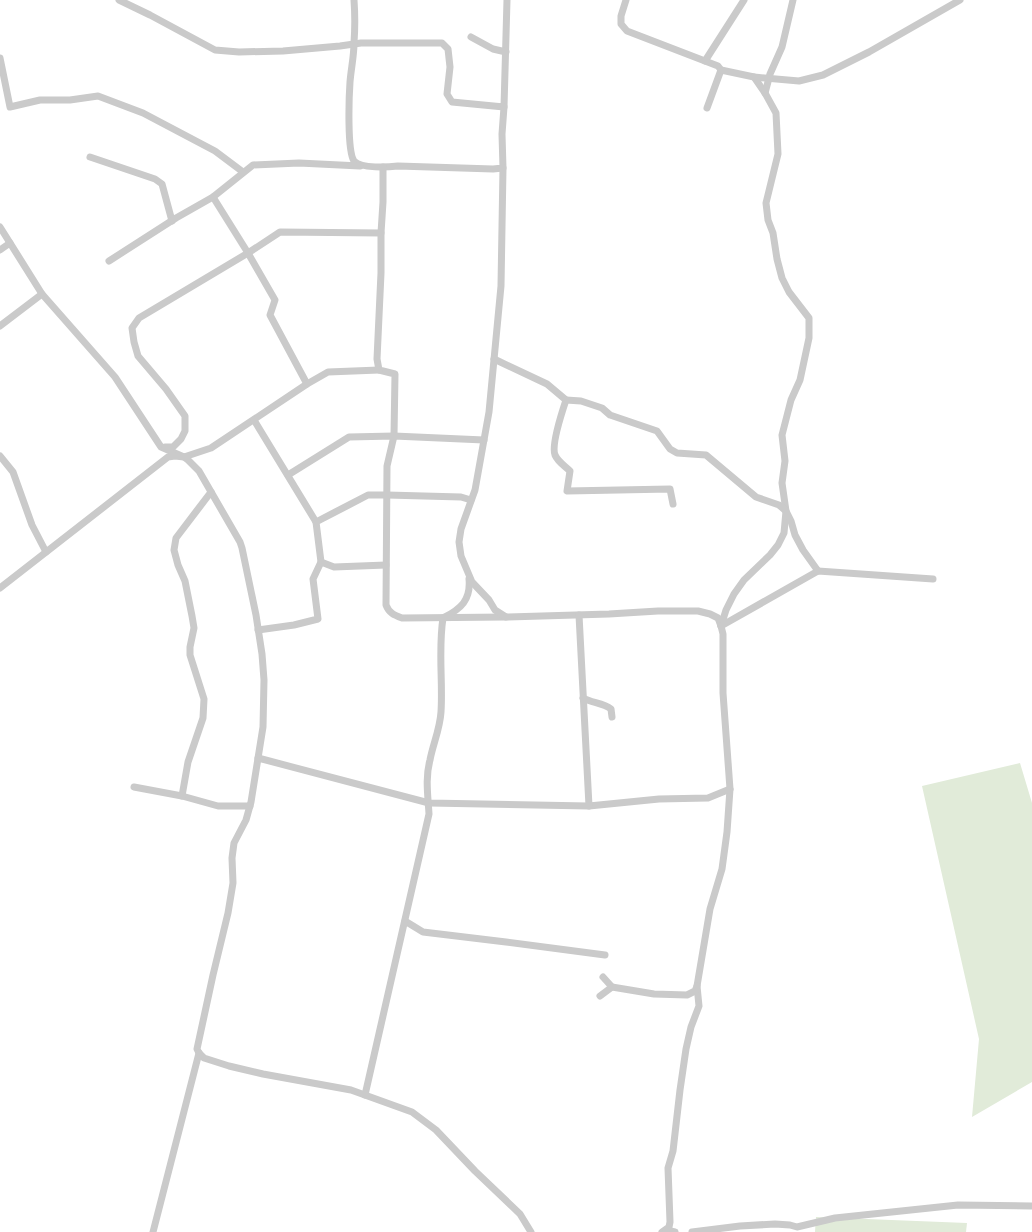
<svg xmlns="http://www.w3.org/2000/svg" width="1032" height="1232" viewBox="0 0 1032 1232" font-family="Signika,sans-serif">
  <rect width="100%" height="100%" fill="#fff"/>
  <!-- green -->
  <g fill="#e1ebd9">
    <polygon points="1020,763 1032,803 1032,1082 972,1117 979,1039 922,786"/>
    <polygon points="816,1217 967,1223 966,1232 815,1232"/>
  </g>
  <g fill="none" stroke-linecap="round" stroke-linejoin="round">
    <!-- street -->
    <g stroke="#cacaca" stroke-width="7">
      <polyline points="119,0 150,15 215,50 239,52 283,51 340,46 361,43 442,43 448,49 450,67 447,94 452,102 504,107 507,0"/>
      <path d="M354 0C355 14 355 29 354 43 354 56 351 69 350 82 349 96 347 151 354 161 361 169 389 167 398 166L493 169 503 168 502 134 504 107"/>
      <polyline points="626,0 621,16 621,24 627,31 705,61 744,0"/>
      <polyline points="471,37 493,49 506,52"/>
      <polyline points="0,58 10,107 40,100 70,100 98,96 143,113 215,151 243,172"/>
      <polyline points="705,61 718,66 721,70 707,108"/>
      <polyline points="721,70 754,77 765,93 776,113 778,154 766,203 768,220 773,233 777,259 782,278 789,292 809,318 809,338 800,380 791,400 782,435 785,461 782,483 786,511 784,533 778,545 770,555 744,580 734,594 726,610 721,626"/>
      <polyline points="754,77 799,81 823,75 869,52 960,0"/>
      <polyline points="765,93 770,74 782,47 793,0"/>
      <polyline points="90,157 155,179 162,184 172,221"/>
      <path d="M383 167V202L381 233V273L377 359 379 370 395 374 394 436 387 466 386 605C389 613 394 615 402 618L506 617"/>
      <polyline points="503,168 501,286 489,412 475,490 461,529 459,542 461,556 472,582 489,600 495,610 506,617 609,614 658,611 698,611 710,614 718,618 721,626 723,634 723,693 730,789 727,832 722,869 710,909 697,986 699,1006 691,1027 686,1049 680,1090 673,1151 668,1168 670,1222 669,1227 662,1232"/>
      <polyline points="213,197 248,253 275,300 270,315 307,384"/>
      <polyline points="0,227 42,294 115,377 161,447 184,457 211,448 307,384 328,372 379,370"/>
      <polyline points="0,250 10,243"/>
      <polyline points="109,261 176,218 213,197 253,165 299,163 360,166"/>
      <polyline points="0,326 42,294"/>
      <path d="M494 359 547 384 566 400C562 412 551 445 555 455 558 462 565 466 570 471L567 491 670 489 673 504"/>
      <polyline points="566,400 581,401 602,408 610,415 657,431 670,449 677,453 706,455 756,497 779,505 786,511 791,521 795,535 803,550 818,571"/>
      <polyline points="254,420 316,522 321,562 313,579 318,619 294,625 258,630"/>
      <polyline points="165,447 173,447 181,439 185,431 185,416 166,389 138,356 134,342 132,328 139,318 248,253 280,232 381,233"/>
      <polyline points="0,456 13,472 32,525 46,552"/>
      <polyline points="288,475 349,437 394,436 484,440"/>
      <polyline points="316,522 368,495 387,495 461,497 471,500"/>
      <polyline points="321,562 334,567 386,565"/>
      <polyline points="0,588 168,457 175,456 184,457 188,460 199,471 240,542 242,548 256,615 262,654 264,680 263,727 251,802 246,820 234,843 232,858 233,883 228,913 213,975 197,1049 199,1053 204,1058 229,1066 263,1074 351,1090 412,1112 436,1130 475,1171 520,1214 531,1232"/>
      <polyline points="579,615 589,806 659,799 708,798 730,789"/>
      <polyline points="721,626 818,571 933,579"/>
      <path d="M583 698C592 703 603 703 611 709L612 717"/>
      <polyline points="258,758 429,803 589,806"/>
      <polyline points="134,787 182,796 218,806 250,806"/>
      <polyline points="182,796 188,762 203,718 204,699 190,655 190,647 194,628 192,616 185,581 178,565 174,550 176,538 211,492"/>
      <polyline points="405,921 423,932 506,942 605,955"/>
      <polyline points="603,977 612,987 654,994 687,995 695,991 697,986"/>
      <polyline points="600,996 612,987"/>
      <path d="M365 1095 429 814C428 796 425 778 430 760 433 744 440 729 441 712 443 681 438 650 443 618 461 609 471 600 469 579"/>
      <polyline points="666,1230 675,1232"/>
      <polyline points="153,1232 199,1053"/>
      <polyline points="692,1232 740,1226 775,1224 790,1225 797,1227 835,1218 958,1205 1032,1206"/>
    </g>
  </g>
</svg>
